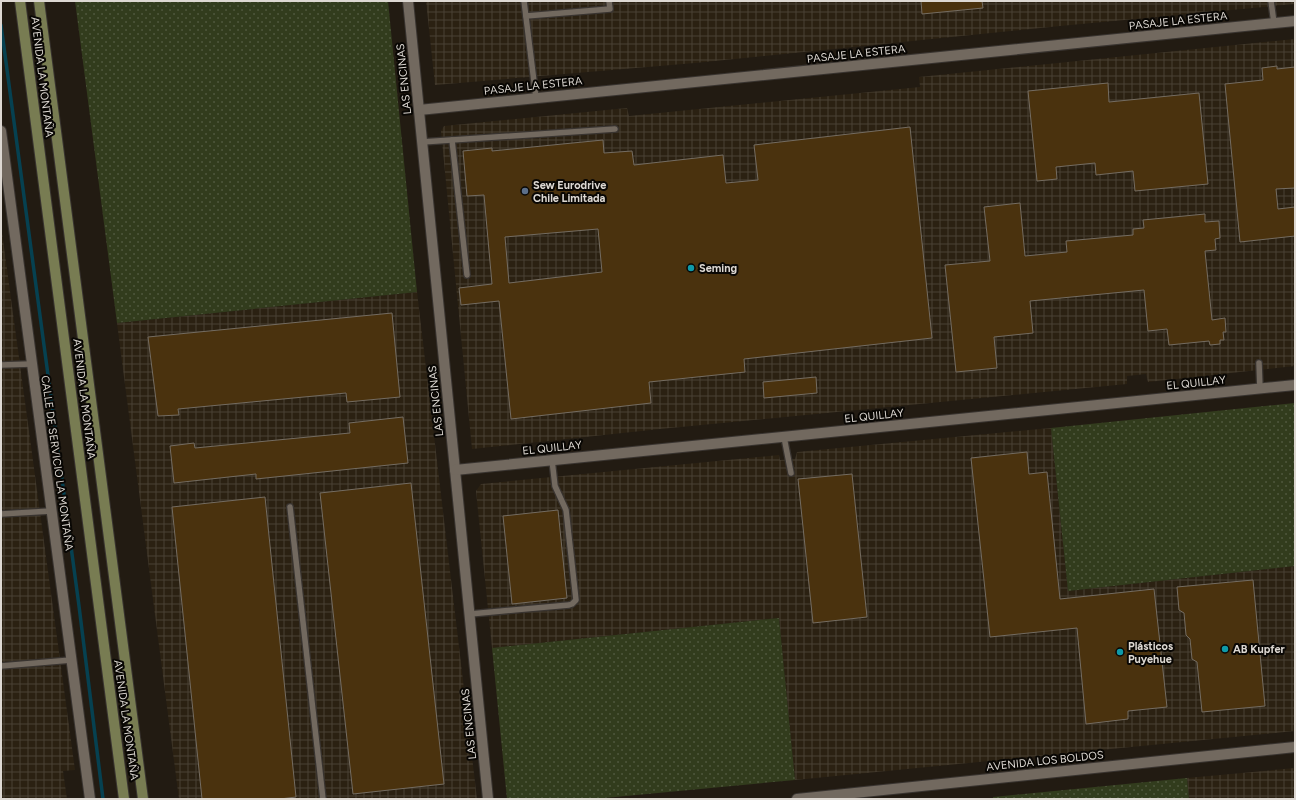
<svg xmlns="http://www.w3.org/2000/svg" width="1296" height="800" viewBox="0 0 1296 800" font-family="Figtree,sans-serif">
  <defs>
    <pattern id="industrial-grid" width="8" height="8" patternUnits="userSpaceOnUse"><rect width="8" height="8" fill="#2b2112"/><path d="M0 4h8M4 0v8" fill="none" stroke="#494034"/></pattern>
    <pattern id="grass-dots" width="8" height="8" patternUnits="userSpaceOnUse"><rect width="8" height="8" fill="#323c1d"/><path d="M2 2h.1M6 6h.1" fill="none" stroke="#4f573d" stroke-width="1.8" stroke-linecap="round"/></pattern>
  </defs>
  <rect width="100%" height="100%" fill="#221b12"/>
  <!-- industrial -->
  <g fill="url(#industrial-grid)">
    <polygon points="426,1 1295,1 1295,4 1060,26 695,63 435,85"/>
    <polygon points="1295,39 1295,366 1148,382 1146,374 1127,376 1127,384 660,429 472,449 441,131 444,126 627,108 629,116 920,87 919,77"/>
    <polygon points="1,225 75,770 63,771 67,799 1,799"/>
    <polygon points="417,292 477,799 179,799 117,323"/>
    <polygon points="1051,428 1068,591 1295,566 1295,731 795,780 779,618 492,648 476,491 481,484 779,455 780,460 795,459 797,452"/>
    <polygon points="1295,768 1295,799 1189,799 1187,778"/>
  </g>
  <!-- grass -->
  <g fill="url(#grass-dots)">
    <polygon points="75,1 388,1 417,292 117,323"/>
    <polygon points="1295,403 1295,566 1068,591 1051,428"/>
    <polygon points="779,618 795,780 594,799 507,799 492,648"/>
    <polygon points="1187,778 1189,799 993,799 993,797"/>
  </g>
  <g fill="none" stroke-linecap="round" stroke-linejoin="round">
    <!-- stream -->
    <polyline stroke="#064151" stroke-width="3.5" points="1,25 79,606 103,799"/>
  </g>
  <!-- building -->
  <g fill="#4a320e" stroke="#746c61" fill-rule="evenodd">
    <polygon points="921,1 982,1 983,8 922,14"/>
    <polygon points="1277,66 1277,69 1295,67 1295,188 1276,189 1278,209 1295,207 1295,236 1240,242 1225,84 1263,80 1262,68"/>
    <polygon points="1108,83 1109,102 1199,93 1208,184 1135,191 1133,171 1096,175 1095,163 1056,167 1057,179 1037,181 1028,91"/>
    <path d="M910 127 932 338 744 359 745 372 649 382 651 403 511 419 499 301 461 305 459 288 492 284 484 195 467 196 463 151 492 148V151L603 140 604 153 632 151 634 165 723 155 726 183 758 180 754 145ZM598 229 602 272 509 283 505 237Z"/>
    <polygon points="1020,203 1025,256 1067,252 1066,241 1133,235 1133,229 1144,228 1143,220 1205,214 1205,222 1219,221 1220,238 1215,239 1216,250 1205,251 1212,320 1225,318 1226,332 1223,332 1224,340 1220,340 1220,344 1210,345 1209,341 1169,345 1167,329 1148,331 1144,290 1030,301 1033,333 994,337 997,368 956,372 945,265 990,261 984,207"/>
    <polygon points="392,313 400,397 347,402 346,393 178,409 179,415 158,416 148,337"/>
    <polygon points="816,377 817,393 764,398 763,382"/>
    <polygon points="403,417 408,463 256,479 256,474 174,483 170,446 194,443 195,448 350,433 349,423"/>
    <polygon points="1027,452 1029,474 1047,472 1060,599 1154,589 1167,707 1128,711 1128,719 1086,724 1077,628 990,637 971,458"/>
    <polygon points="852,474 867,617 813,623 798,479"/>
    <polygon points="411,483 444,784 353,794 320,493"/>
    <polygon points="265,497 296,797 280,799 202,799 172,507"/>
    <polygon points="558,510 567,598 512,604 503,516"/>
    <polygon points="1253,580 1265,706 1202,712 1197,662 1192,659 1190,639 1186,635 1184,613 1179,610 1177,587"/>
  </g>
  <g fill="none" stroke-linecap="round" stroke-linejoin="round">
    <!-- lane casing -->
    <g stroke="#393430" stroke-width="8">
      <g id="lane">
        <polyline points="524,1 536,98"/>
        <polyline points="1271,1 1274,23"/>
        <polyline points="526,16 610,9 609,1"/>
        <polyline points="452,140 467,275"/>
        <polyline points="422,142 615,129"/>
        <polyline points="1259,363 1260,389"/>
        <polyline points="1,365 31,364"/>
        <polyline points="784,437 791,473"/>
        <polyline points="290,507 323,799"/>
        <polyline points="1,514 51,511"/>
        <polyline points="470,614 569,605 572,604 576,600 566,510 555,486 552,460"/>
        <polyline points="1,666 71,660"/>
      </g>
    </g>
    <!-- street casing -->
    <g stroke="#393430" stroke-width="12">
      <g id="street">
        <polyline points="408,1 488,799"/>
        <polyline points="419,110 1295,21"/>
        <polyline points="1,131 90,799"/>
        <polyline points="455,470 1295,385"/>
        <polyline points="797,799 1295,747"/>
      </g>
    </g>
    <!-- secondary casing -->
    <g stroke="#393430" stroke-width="12">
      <g id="secondary">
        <polyline points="20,1 124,799"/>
        <polyline points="39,1 143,799"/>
      </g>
    </g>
    <!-- lane -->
    <use href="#lane" stroke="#72695f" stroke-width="5.5"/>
    <!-- street -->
    <use href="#street" stroke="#72695f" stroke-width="10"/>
    <!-- secondary -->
    <use href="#secondary" stroke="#787c52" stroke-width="10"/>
  </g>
  <!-- markers -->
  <circle fill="#5c6f8a" stroke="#090704" stroke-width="1.5" cx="525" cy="191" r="4"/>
  <g fill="#0f9aa8" stroke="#090704" stroke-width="1.5">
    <circle cx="691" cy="268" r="4"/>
    <circle cx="1225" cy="649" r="4"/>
    <circle cx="1120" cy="652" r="4"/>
  </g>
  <g text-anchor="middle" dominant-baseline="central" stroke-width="4" stroke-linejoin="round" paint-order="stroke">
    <!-- street labels -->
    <g font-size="11" fill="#ddd8d2" stroke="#090704">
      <text transform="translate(1178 21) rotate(-6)">PASAJE LA ESTERA</text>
      <text transform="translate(856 54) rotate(-6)">PASAJE LA ESTERA</text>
      <text transform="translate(42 77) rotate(83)">AVENIDA LA MONTAÑA</text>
      <text transform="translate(404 79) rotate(-96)">LAS ENCINAS</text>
      <text transform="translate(533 86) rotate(-6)">PASAJE LA ESTERA</text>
      <text transform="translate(1196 383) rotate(-6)">EL QUILLAY</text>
      <text transform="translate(84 399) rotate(83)">AVENIDA LA MONTAÑA</text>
      <text transform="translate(436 401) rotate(-96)">LAS ENCINAS</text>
      <text transform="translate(874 416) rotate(-6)">EL QUILLAY</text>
      <text transform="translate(552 448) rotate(-6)">EL QUILLAY</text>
      <text transform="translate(57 463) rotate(82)">CALLE DE SERVICIO LA MONTAÑA</text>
      <text transform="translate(126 720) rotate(82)">AVENIDA LA MONTAÑA</text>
      <text transform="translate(469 724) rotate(-96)">LAS ENCINAS</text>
      <text transform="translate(1045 761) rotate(-6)">AVENIDA LOS BOLDOS</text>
    </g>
    <!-- poi labels -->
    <g font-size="11" font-weight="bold" fill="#ddd8d2" stroke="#090704" text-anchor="start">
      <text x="533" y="185">Sew Eurodrive<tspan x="533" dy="13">Chile Limitada</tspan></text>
      <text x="699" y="268">Seming</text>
      <text x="1128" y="646">Plásticos<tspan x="1128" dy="13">Puyehue</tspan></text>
      <text x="1233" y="649">AB Kupfer</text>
    </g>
  </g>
  <!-- border -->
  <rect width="1296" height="800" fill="none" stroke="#ddd8d2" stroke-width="4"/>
</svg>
